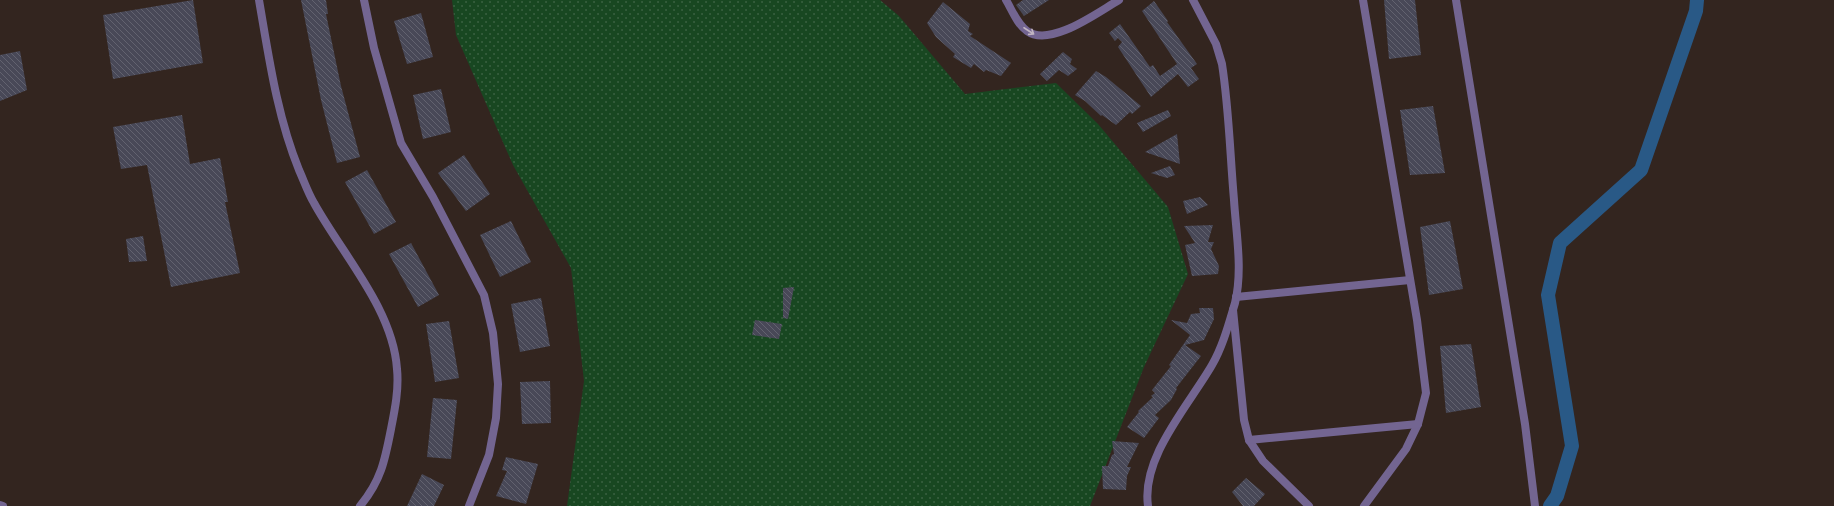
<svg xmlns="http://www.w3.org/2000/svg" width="1834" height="506" viewBox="0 0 1834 506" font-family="Manrope,sans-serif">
  <defs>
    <pattern id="grass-dots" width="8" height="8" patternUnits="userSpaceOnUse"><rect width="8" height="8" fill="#184721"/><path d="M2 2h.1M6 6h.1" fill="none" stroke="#3a6141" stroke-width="1.8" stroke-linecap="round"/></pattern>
    <pattern id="building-back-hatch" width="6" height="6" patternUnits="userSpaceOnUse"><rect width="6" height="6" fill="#484857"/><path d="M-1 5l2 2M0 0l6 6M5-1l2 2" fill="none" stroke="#62626f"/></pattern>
  </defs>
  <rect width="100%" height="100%" fill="#33251f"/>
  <!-- grass -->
  <polygon fill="url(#grass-dots)" points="452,0 880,0 899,16 965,94 1056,83 1098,124 1168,207 1188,274 1144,367 1090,506 567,506 584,381 571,268 513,165 456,35"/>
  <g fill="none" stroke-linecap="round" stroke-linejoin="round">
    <!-- canal -->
    <polyline stroke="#295986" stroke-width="14" points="1550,506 1557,496 1572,446 1548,295 1560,243 1641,170 1696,11 1697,0"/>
  </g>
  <!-- building -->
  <g fill="url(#building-back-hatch)">
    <polygon points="193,0 203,63 113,79 103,15"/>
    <polygon points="301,0 326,0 328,14 326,14 341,86 360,157 337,163 321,100"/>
    <polygon points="1023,0 1049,0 1024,16 1016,5"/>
    <polygon points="1384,0 1415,0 1421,55 1389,59"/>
    <polygon points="1154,1 1168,21 1167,22 1197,64 1191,68 1199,79 1188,87 1178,74 1151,97 1118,47 1122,42 1118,38 1115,41 1109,33 1120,24 1150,67 1153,65 1160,76 1177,64 1142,11"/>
    <polygon points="943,2 970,24 968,31 973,34 970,36 1011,63 1001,76 986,70 984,72 974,64 971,68 953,57 955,54 936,37 927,23"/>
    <polygon points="421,13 433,57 407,64 394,21"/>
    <polygon points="20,51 27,90 0,101 0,55"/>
    <polygon points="1063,52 1072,59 1070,64 1077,69 1068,76 1059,70 1047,81 1040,74"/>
    <polygon points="1096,71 1106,77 1141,106 1132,114 1130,112 1116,125 1102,115 1101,116 1085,101 1075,95"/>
    <polygon points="441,89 451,132 423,139 413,95"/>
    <polygon points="1433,106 1445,173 1410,175 1400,110"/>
    <polygon points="1168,110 1171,116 1143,132 1137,123"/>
    <polygon points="182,115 190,164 220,158 228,202 225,202 240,273 171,287 147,165 121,169 113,127"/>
    <polygon points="1177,134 1180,164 1145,152"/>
    <polygon points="464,155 490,194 466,211 438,173"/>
    <polygon points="1170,166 1175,175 1167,178 1151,173"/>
    <polygon points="367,170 396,222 374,234 345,182"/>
    <polygon points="1200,197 1208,205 1187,214 1183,201"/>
    <polygon points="511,221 531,262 500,277 480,235"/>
    <polygon points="1450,221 1463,289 1429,295 1420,227"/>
    <polygon points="1213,225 1208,242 1214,242 1211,249 1219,266 1218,274 1192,276 1185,245 1195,243 1184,226"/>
    <polygon points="143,236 147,261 129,262 126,239"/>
    <polygon points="411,243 439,295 418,307 389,254"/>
    <polygon points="794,287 788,319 783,318 783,288"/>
    <polygon points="541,298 550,346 520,352 511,304"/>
    <polygon points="1199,308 1213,308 1214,319 1204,340 1185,345 1201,356 1176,388 1177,389 1171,400 1155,415 1159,418 1144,438 1127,427 1139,412 1138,411 1153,397 1151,396 1155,393 1152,390 1171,366 1169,365 1190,335 1171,320 1187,323 1191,314 1200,313"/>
    <polygon points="755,320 782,324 779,339 752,335"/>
    <polygon points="449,321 459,378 435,382 426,324"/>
    <polygon points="1471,344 1481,407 1446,413 1440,346"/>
    <polygon points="550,381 551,423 522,424 520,382"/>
    <polygon points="433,398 457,400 451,459 427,457"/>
    <polygon points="1112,441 1139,443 1127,467 1131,467 1127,476 1126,490 1103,489 1102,466 1108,466 1112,455 1114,454"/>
    <polygon points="506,457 538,464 526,504 496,496 507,471 502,470"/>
    <polygon points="422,474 444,485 434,506 407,506"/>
    <polygon points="1246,478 1265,494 1254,506 1243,506 1232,492"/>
  </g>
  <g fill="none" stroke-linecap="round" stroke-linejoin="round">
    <!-- street -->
    <g stroke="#736591" stroke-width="8">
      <path d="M259 0C269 58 277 116 299 170 304 181 308 193 314 203 342 254 393 309 397 369 399 389 395 409 391 429 385 460 381 481 360 506"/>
      <polyline points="364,0 374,48 401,143 433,197 484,295 493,333 498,384 496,418 489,455 469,506"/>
      <path d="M1006 0C1012 10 1017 24 1027 31 1050 48 1098 12 1119 0"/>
      <polyline points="1363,0 1417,320 1426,393 1418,424 1406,449 1364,506"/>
      <polyline points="1456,0 1525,424 1535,506"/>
      <polyline points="1236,297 1410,280"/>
      <polyline points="1233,310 1244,420 1249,440 1263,461 1309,506"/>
      <polyline points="1249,440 1418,424"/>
      <polyline points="0,505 3,506"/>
      <path d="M1148 506C1141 457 1189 405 1212 365 1223 346 1229 323 1235 303 1243 270 1236 233 1234 200 1230 154 1229 109 1222 64L1216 44 1193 0"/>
    </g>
  </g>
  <!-- one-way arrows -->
  <defs><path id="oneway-shaft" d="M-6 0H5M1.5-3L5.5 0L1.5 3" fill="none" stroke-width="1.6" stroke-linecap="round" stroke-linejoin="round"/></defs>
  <use stroke="#c0b4c1" href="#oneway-shaft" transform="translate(1029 31) rotate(33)"/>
</svg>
